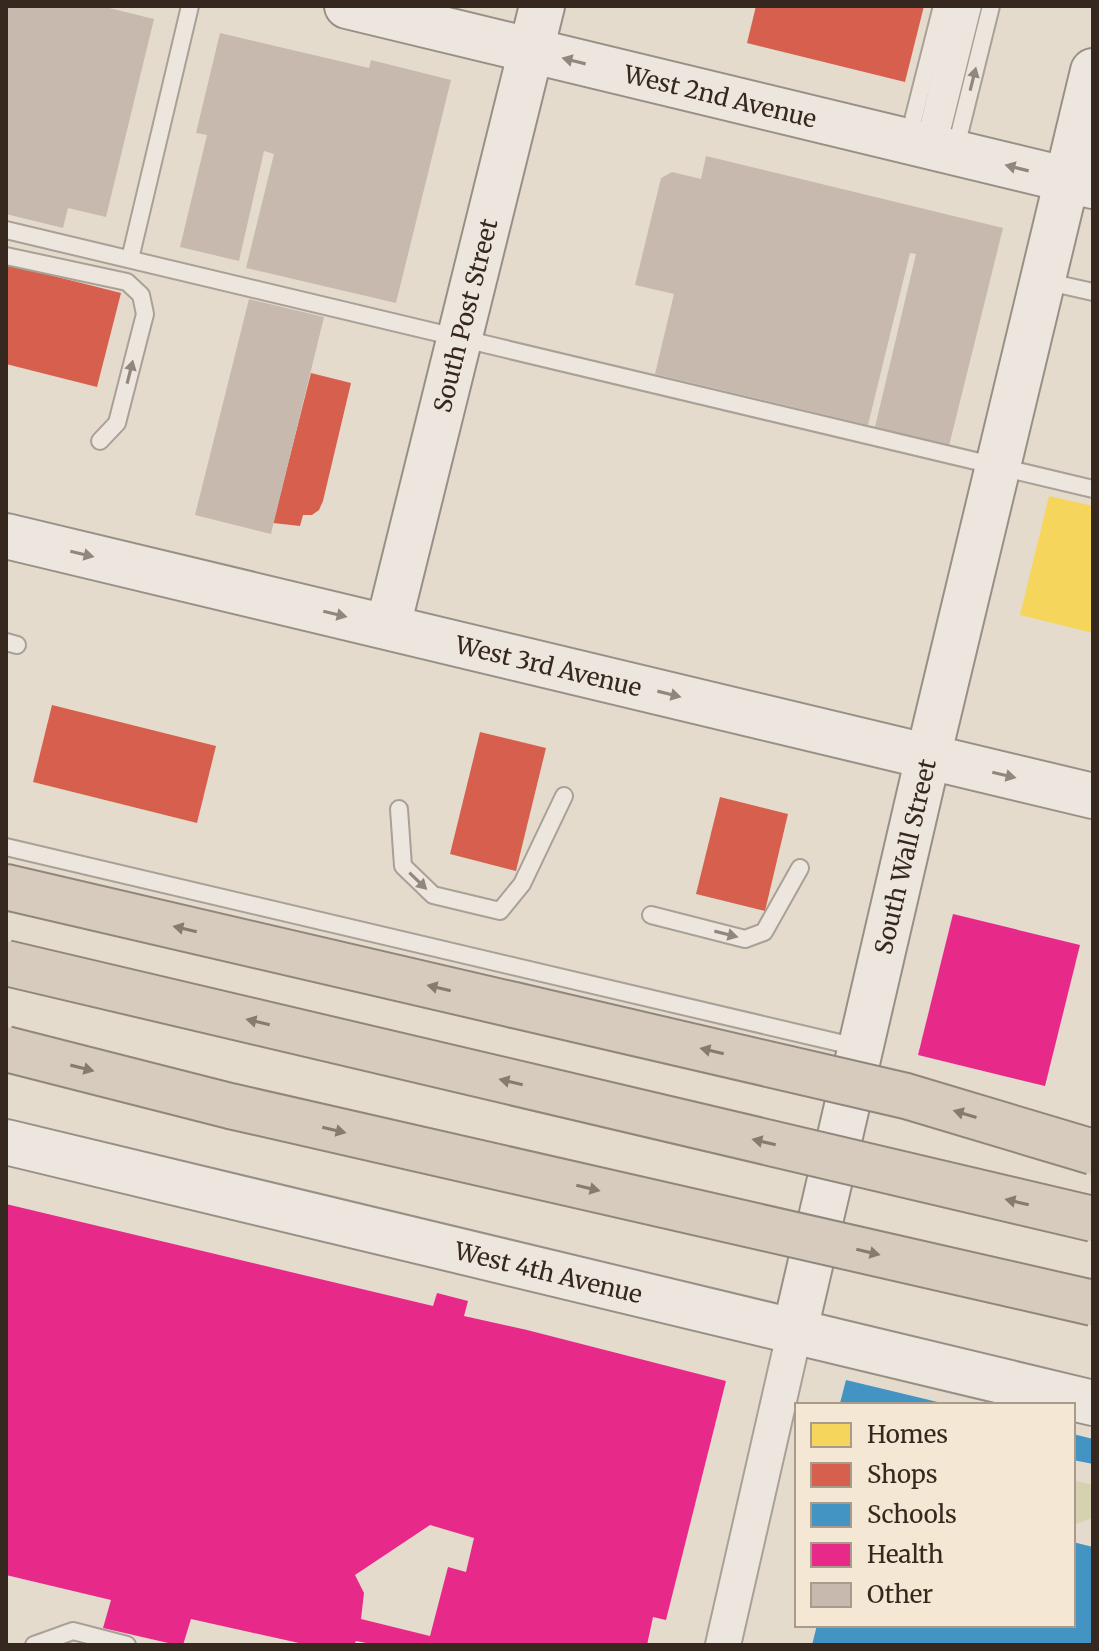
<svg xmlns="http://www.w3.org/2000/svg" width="1099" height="1651" viewBox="0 0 1099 1651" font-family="Merriweather,serif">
  <rect width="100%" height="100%" fill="#e4dbcd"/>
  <!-- green -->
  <polygon fill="#d6d2b0" points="1073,1480 1093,1485 1093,1518 1073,1525"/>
  <!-- homes -->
  <polygon fill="#f6d55c" points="1049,496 1093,506 1093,633 1020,615"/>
  <!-- shops -->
  <g fill="#d6604d">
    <polygon points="756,6 924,6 905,82 747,43"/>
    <polygon points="6,264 121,293 97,387 6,364"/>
    <polygon points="311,373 351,383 323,501 319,510 312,515 303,515 300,526 273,523"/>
    <polygon points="52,705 216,746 197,823 33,782"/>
    <polygon points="480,732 546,748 516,871 450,854"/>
    <polygon points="720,797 788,814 765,911 696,894"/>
  </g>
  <!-- schools -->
  <g fill="#4393c3">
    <polygon points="846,1380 946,1404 945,1405 840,1403"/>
    <polygon points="1073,1434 1093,1439 1093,1464 1073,1460"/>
    <polygon points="1073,1542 1093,1547 1093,1645 812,1645 817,1625 1073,1625"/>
  </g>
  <!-- health -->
  <g fill="#e7298a" fill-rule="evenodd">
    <polygon points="953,914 1080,945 1045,1086 918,1055"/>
    <path d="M6 1204 433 1306 437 1293 468 1301 464 1316 527 1330 726 1381 666 1620 653 1617 647 1645H377L356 1641 354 1645H308L191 1619 183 1645H177L103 1628 111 1600 6 1575ZM430 1525 474 1538 466 1572 448 1567 430 1636 361 1619 364 1593 355 1575Z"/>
  </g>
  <!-- building -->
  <g fill="#c7b9ae">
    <polygon points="6,6 101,6 154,19 106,217 68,208 63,228 6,214"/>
    <polygon points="220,33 369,68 371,60 451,80 396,303 246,268 274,154 264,151 239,261 180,247 207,135 196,133"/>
    <polygon points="706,156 1003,228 949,446 875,427 916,254 910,253 868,425 655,374 674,294 635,285 661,178 672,172 701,179"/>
    <polygon points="249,299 324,317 271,534 195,515"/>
  </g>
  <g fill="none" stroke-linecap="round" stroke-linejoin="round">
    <!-- lane casing -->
    <g stroke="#a9a096" stroke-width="20">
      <g id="lane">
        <polyline points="908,140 942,6"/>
        <polyline points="924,144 957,6"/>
        <polyline points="938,147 973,6"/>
        <polyline points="955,151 991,6"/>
        <polyline points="6,230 1093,489"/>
        <polyline points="6,256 127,282 141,295 145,314 117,423 100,441"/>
        <polyline points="130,259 190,6"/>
        <polyline points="1044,281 1093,292"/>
        <polyline points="6,642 17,645"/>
        <polyline points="399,809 403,866 433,895 500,911 522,884 564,796"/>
        <polyline points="6,847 857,1047"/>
        <polyline points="651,915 745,939 764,932 800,868"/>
        <polyline points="34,1645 73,1631 127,1645"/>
      </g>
    </g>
    <!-- street casing -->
    <g stroke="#a9a096" stroke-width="38">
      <polyline id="street" points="723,1645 795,1330"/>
    </g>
    <!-- secondary casing -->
    <g stroke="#989086" stroke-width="48">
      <g id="secondary">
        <path id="s1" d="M347 6 1093 186"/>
        <path id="s2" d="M6 536 1093 796"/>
        <path id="s3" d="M388 626 542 6"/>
        <path id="s4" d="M6 1142 1093 1403"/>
        <path id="s5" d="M795 1330 928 757 1093 71"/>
      </g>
    </g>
    <!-- highway casing -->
    <g stroke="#8f867d" stroke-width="48">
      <polyline id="highway" points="6,887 514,1005"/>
    </g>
    <!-- lane -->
    <use href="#lane" stroke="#ece6df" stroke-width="16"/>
    <!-- street -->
    <use href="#street" stroke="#ece6df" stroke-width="34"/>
    <!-- secondary -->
    <use href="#secondary" stroke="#ece6df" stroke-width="44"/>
    <!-- highway -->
    <use href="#highway" stroke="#d7cbbe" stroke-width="44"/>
    <!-- highway-bridge casing -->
    <g stroke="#8f867d" stroke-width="48" stroke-linecap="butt">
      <g id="highway-bridge">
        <polyline points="6,963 1093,1219"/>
        <polyline points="514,1005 906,1096 1093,1152"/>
        <polyline points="6,1049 230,1106 1093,1303"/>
      </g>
    </g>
    <!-- highway-bridge -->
    <use href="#highway-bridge" stroke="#d7cbbe" stroke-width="44"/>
  </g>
  <!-- one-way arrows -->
  <defs><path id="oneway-solid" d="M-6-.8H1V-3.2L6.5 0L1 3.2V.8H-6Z" transform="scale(2)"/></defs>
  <g fill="#92877f">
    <use href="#oneway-solid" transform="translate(574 61) rotate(-166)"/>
    <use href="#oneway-solid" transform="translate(973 79) rotate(-76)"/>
    <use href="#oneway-solid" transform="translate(1017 168) rotate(-166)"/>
    <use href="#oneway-solid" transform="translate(130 372) rotate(-76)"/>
    <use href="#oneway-solid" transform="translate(82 554) rotate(13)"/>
    <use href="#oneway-solid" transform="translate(335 614) rotate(13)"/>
    <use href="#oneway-solid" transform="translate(669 694) rotate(14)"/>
    <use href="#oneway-solid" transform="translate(1004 775) rotate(13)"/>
    <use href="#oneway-solid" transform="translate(418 881) rotate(44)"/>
    <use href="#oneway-solid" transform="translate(726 934) rotate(14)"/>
  </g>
  <g fill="#877a6e">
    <use href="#oneway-solid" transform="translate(185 929) rotate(-167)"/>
    <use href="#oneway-solid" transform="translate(439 988) rotate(-167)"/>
    <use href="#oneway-solid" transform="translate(258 1022) rotate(-167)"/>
    <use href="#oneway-solid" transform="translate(712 1051) rotate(-167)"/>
    <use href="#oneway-solid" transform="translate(82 1068) rotate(14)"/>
    <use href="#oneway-solid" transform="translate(511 1082) rotate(-167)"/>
    <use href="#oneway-solid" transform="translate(965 1114) rotate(-163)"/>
    <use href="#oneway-solid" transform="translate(334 1130) rotate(13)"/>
    <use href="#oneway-solid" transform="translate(764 1142) rotate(-167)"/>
    <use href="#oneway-solid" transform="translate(588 1188) rotate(13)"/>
    <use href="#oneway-solid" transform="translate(1017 1202) rotate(-167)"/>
    <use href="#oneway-solid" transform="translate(868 1252) rotate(13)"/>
  </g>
  <g text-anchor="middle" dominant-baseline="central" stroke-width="8" stroke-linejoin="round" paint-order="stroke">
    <!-- street labels -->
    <g font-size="24" fill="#37281f" stroke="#f4e7d3">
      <text stroke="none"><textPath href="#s1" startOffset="384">West 2nd Avenue</textPath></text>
      <text stroke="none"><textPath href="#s3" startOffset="320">South Post Street</textPath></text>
      <text stroke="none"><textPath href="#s2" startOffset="558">West 3rd Avenue</textPath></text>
      <text stroke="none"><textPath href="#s5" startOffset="486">South Wall Street</textPath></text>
      <text stroke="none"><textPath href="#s4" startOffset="558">West 4th Avenue</textPath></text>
    </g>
  </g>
  <!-- border -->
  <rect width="1099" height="1651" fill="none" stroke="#37281f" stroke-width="16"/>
  <!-- legend -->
  <rect x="795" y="1403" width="280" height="224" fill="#f4e7d3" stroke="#a89b8b" stroke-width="2"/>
  <rect x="811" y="1423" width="40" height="24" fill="#f6d55c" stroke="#a89b8b" stroke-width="2"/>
  <text x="867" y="1443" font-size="24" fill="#37281f">Homes</text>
  <rect x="811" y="1463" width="40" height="24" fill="#d6604d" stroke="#a89b8b" stroke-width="2"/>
  <text x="867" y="1483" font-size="24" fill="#37281f">Shops</text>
  <rect x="811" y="1503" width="40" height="24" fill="#4393c3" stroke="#a89b8b" stroke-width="2"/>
  <text x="867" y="1523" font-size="24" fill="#37281f">Schools</text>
  <rect x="811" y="1543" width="40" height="24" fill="#e7298a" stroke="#a89b8b" stroke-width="2"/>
  <text x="867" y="1563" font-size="24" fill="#37281f">Health</text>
  <rect x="811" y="1583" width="40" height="24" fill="#c7b9ae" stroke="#a89b8b" stroke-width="2"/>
  <text x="867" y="1603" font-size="24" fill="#37281f">Other</text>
</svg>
